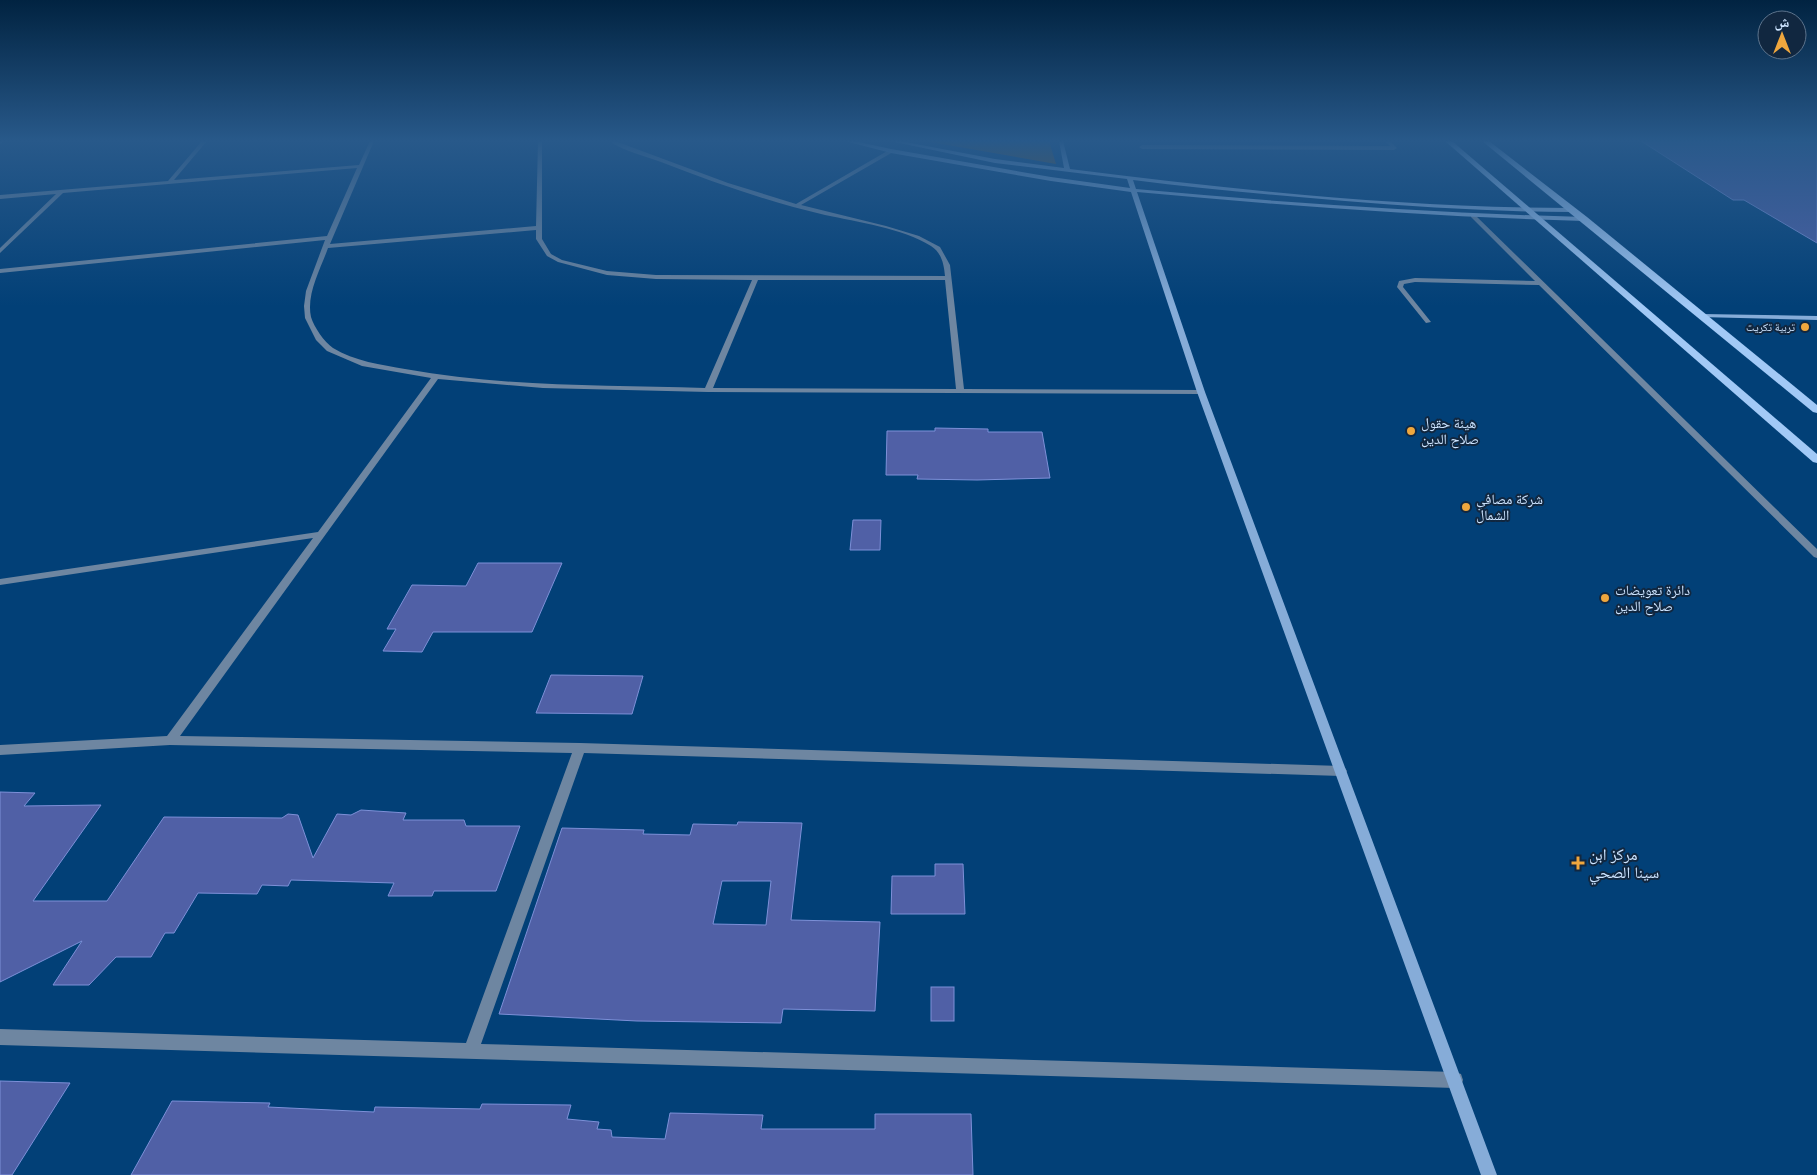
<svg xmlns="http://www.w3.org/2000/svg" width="1817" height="1175" viewBox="0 0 1817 1175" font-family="Raleway,'Noto Naskh Arabic',sans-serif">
  <rect width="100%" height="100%" fill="#024077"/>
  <!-- green -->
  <polygon fill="#785015" points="925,141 1049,141 1056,164"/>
  <!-- building -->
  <g fill="#5060a6" stroke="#7d90d8" fill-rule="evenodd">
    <polygon points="1641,141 1817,142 1817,243 1744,200 1733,200"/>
    <polygon points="935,428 988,429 988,432 1042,432 1050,478 977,480 917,479 918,475 886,475 887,431 935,431"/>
    <polygon points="853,520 881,520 880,550 850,550"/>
    <polygon points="478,563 562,563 532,632 433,632 422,652 383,651 396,629 387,629 412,585 466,586"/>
    <polygon points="551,675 643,676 632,714 536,713"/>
    <polygon points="0,792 35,793 24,806 101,805 33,901 107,901 164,817 282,818 288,814 298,815 313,858 337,814 351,815 361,810 406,813 403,820 464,820 466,826 520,826 496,891 434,891 432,896 388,896 394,883 291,880 288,886 262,885 257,894 198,893 174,933 165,933 151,957 116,957 89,985 53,985 82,941 0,982"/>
    <path d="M738 822 802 823 791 920 880 922 875 1011 783 1009 781 1023 637 1021 499 1014 562 828 644 830 643 834 690 835 693 824 737 825ZM722 881H771L766 925 713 924Z"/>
    <polygon points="935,864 963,864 965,914 891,914 892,876 935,876"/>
    <rect x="931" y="987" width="23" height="34"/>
    <polygon points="0,1081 70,1083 12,1175 0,1175"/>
    <polygon points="172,1101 270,1103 268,1107 374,1112 375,1107 480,1109 482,1104 571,1105 567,1119 599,1122 597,1129 611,1130 612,1137 665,1139 670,1113 763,1115 761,1129 875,1129 875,1114 971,1114 973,1175 131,1175"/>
  </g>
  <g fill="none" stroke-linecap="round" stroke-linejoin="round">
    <!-- street -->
    <g fill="#6e86a1" fill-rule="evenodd">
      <polygon points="0,141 4,141 0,144"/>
      <path d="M202 141H207L174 180 359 165 370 141H374L330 244 536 226 538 141H542V239L551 254 562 260 607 271 656 275 945 276C944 265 942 253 931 246 902 228 858 222 825 215 769 202 715 183 661 162 644 156 624 151 609 141H615L728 183 796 204 889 150H893V152L801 205 886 226 919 236 940 247 950 265 964 389 1201 390 1205 392 1201 394 708 392 543 388 438 379 180 736 580 743 1341 766 1345 768 1347 771 1345 774 1341 776 584 753 481 1044 1455 1072 1461 1074 1463 1080 1461 1086 1455 1088 0 1045V1029L466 1043 572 753 170 745 0 755V745L167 736 313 538 0 585V579L318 532 431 378 362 366 327 351 316 340 305 318 304 306 306 291 325 240 0 273V269L327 236 357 168 63 193 0 253V248L56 194 0 199V195L168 181ZM536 230V239L547 256 558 262 607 275 656 279 752 280 705 388C605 385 504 387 405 369 382 365 354 361 333 348 324 342 314 327 311 317 306 294 321 268 328 248ZM758 280H945L956 389 713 388Z"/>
      <polygon points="1385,141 1390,141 1397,148 1394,150 1142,149 1139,147 1142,145 1390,146"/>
      <polygon points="1471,215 1475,215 1817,549 1817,558 1814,557 1539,285 1415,282 1404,284 1403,287 1431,322 1426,323 1397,287 1399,281 1415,278 1535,281 1471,217"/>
    </g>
    <!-- secondary -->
    <g fill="#86acd8" fill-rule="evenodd">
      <path d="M845 141H854L891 149 1051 177 1130 188 1127 179 995 163 890 141H900L995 159 1064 168 1059 141H1063L1070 169C1236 190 1404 208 1572 208L1575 210 1572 212C1496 212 1420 207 1345 201 1274 195 1203 189 1133 180L1136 189C1285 203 1434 213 1584 217L1587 219 1584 221C1435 217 1286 206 1137 192L1205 392 1497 1175H1481L1197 392 1131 192 1051 181 891 153Z"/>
      <polygon points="1702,314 1817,316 1817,320 1700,317 1700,315"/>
    </g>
    <!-- primary -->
    <g fill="#a2c9f6" fill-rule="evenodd">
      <polygon points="1445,141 1452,141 1817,454 1817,463 1813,462"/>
      <polygon points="1482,141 1489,141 1587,217 1817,405 1817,413 1813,412"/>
    </g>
  </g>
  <!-- sky -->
  <linearGradient id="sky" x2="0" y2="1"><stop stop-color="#012341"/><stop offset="0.46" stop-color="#28598a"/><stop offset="1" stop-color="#28598a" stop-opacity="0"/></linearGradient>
  <rect width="1817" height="306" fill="url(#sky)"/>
  <!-- markers -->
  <g fill="#efa73e" stroke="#112740" stroke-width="2">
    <circle cx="1805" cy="327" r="5"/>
    <circle cx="1411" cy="431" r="5"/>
    <circle cx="1466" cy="507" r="5"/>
    <circle cx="1605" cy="598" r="5"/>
    <path d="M1575.5 855.5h5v5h5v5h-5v5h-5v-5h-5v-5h5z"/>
  </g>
  <g text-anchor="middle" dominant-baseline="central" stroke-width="4" stroke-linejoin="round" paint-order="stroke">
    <!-- far-poi labels -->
    <g font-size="11" fill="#cde4ff" stroke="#112740" text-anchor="end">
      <text x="1795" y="327">تربية تكريت</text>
    </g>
    <!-- poi labels -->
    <g font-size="14" fill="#cde4ff" stroke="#112740" text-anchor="start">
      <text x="1421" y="423">هيئة حقول<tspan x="1421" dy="16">صلاح الدين</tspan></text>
      <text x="1476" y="499">شركة مصافي<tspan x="1476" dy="16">الشمال</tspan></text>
      <text x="1615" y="590">دائرة تعويضات<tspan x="1615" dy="16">صلاح الدين</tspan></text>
    </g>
    <!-- near-poi labels -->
    <g font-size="16" fill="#cde4ff" stroke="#112740" text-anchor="start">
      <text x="1589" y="854">مركز ابن<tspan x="1589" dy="18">سينا الصحي</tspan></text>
    </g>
  </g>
  <!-- north arrow -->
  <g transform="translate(1782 35)"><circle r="24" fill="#112740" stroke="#5c738c"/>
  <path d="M0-4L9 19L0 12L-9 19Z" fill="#efa73e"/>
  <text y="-8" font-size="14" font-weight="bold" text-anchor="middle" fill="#cde4ff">ش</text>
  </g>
</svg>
